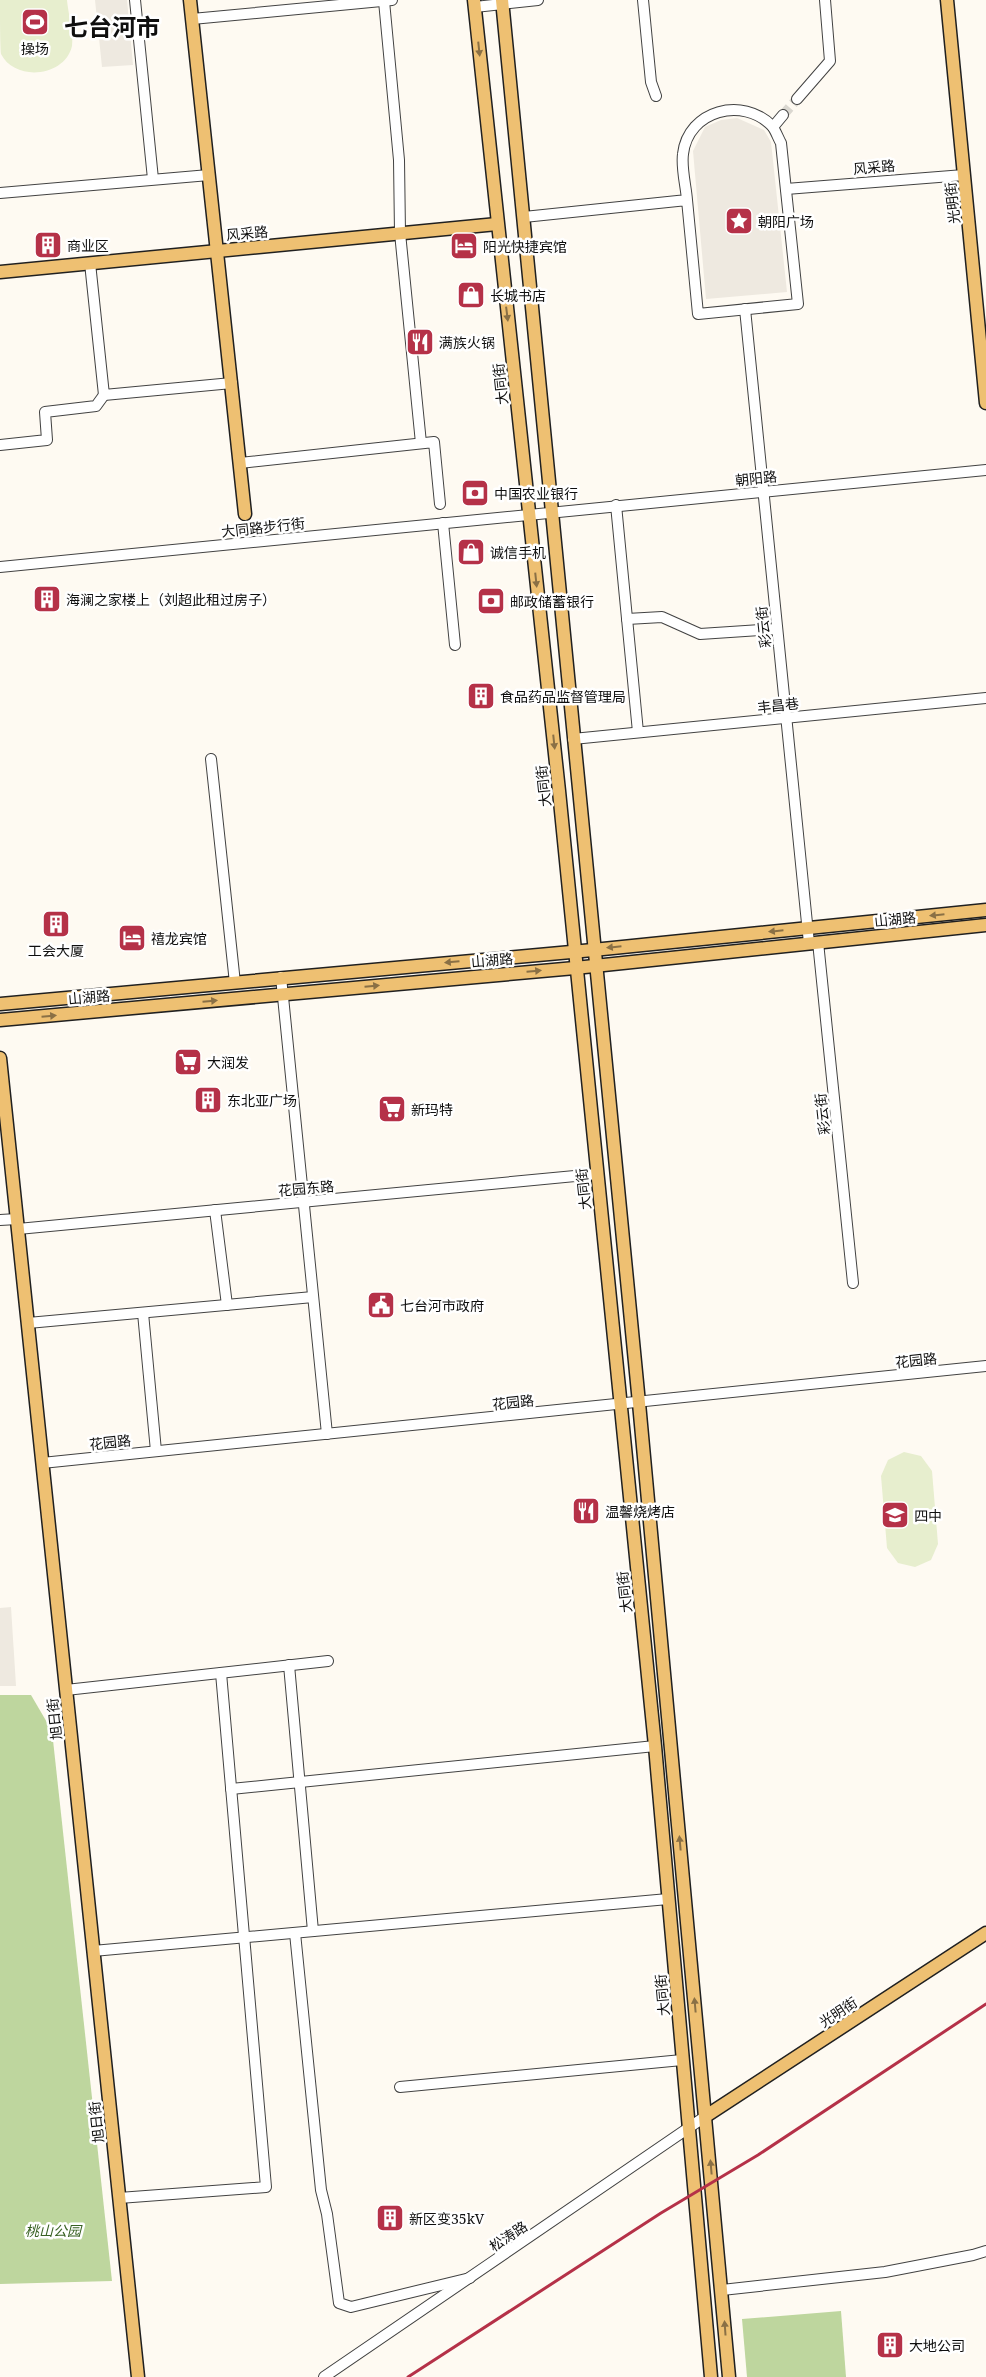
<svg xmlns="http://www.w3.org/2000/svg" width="986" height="2377" viewBox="0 0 986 2377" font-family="'Noto Serif','Noto Sans SC',serif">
  <rect width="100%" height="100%" fill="#fefaf2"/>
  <!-- forest -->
  <g fill="#bed69e">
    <polygon points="0,1695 31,1695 52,1731 112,2281 0,2284"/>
    <polygon points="841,2311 846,2377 747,2377 742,2319"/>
  </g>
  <!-- pitch -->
  <g fill="#e7eece">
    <path d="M0 0H67C68 12 74 35 72 46 65 77 15 82 1 54 0 44 0 12 0 0Z"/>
    <polygon points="904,1452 921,1456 932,1471 938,1544 931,1560 915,1567 898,1563 887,1548 881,1476 888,1460"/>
  </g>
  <!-- plaza -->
  <g fill="#eee9e0">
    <polygon points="95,0 127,0 133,65 102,67"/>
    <polygon points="737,118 764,130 771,142 787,292 706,299 693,151 705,127 721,120"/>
    <polygon points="11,1607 16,1686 0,1686 0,1608"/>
  </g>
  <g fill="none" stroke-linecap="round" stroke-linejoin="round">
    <!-- minor-tunnel -->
    <polyline stroke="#dad7d0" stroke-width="10" stroke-dasharray="10 5" stroke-linecap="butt" points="783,115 797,99"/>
    <!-- minor casing -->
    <g stroke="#424242" stroke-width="12">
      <g id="minor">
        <polyline points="135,0 153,179"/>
        <polyline points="643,0 651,82 656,96"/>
        <polyline points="384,1 399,160 400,233 421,443"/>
        <polyline points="475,7 538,0"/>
        <polyline points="192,19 392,0"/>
        <polyline points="797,99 830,61 825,0"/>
        <polyline points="773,127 783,115"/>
        <polyline points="786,189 964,175"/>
        <polyline points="0,193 209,175"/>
        <path d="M524 217 687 200C686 186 681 168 683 154 688 110 743 96 772 126 776 131 778 138 781 143L798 304 698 314 687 200"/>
        <polyline points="90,263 104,395 232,383"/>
        <polyline points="745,309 809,943"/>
        <polyline points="0,445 47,440 45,412 96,406 104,395"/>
        <polyline points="240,463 434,442 440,504"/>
        <polyline points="616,505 638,732"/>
        <polyline points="443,523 455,645"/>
        <polyline points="0,567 986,470"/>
        <polyline points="627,619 662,617 700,634 777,629"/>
        <polyline points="573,739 986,698"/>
        <polyline points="211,759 235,983"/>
        <polyline points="818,942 853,1283"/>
        <polyline points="281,977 327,1434"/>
        <polyline points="215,1210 227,1305"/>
        <polyline points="0,1220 17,1219"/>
        <polyline points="18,1229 596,1174"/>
        <polyline points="143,1313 156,1451"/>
        <polyline points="28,1323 313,1297"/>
        <polyline points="42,1463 986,1366"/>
        <polyline points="289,1665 313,1931"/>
        <polyline points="66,1690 328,1661"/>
        <polyline points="231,1789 655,1746"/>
        <polyline points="295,1933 321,2190 327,2214 339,2303 351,2307 470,2278"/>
        <polyline points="93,1951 668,1899"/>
        <polyline points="400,2087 682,2060"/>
        <polyline points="119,2198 266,2187 221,1673"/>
        <polyline points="722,2290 885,2272 973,2255 986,2251"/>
        <polyline points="324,2377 706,2116"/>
      </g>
    </g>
    <!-- major casing -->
    <g stroke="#202020" stroke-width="15">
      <g id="major">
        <polyline points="190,0 245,514"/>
        <polyline points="474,0 559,791 655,1746 711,2377"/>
        <polyline points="502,0 639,1403 729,2377"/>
        <polyline points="947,0 986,403"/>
        <polyline points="0,272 497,224"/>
        <polyline points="0,1004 593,950 986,910"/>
        <polyline points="0,1020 575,968 986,925"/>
        <polyline points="0,1058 138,2377"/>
        <polyline points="706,2116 986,1933"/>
      </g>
    </g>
    <!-- minor -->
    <use href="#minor" stroke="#fff" stroke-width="10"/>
    <!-- major -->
    <use href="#major" stroke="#eec072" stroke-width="12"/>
    <!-- rail -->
    <polyline stroke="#b53148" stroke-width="3" points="408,2377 661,2213 758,2155 986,2004"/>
  </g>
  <!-- one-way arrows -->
  <defs><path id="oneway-solid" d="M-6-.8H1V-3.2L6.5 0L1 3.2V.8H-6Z" transform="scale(1.25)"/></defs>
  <g fill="#8a7045">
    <use href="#oneway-solid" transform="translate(479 49) rotate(84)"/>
    <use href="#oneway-solid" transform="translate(507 314) rotate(83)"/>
    <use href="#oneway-solid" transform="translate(536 580) rotate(84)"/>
    <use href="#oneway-solid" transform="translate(554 742) rotate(84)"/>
    <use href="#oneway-solid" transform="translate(937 915) rotate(174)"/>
    <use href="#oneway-solid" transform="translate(776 931) rotate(174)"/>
    <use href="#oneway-solid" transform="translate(614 947) rotate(174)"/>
    <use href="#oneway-solid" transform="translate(452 962) rotate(175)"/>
    <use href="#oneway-solid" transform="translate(534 971) rotate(-5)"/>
    <use href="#oneway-solid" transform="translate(372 986) rotate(-5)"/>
    <use href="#oneway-solid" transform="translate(210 1001) rotate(-5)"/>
    <use href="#oneway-solid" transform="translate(49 1016) rotate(-5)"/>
    <use href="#oneway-solid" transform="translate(680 1843) rotate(-95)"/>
    <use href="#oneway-solid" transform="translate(695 2005) rotate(-95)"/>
    <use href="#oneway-solid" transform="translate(711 2167) rotate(-95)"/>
    <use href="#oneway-solid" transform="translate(725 2328) rotate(-94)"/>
  </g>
  <!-- icons -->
  <defs>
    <g id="stadium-square" transform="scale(1.4375)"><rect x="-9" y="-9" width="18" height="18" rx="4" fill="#b53148" stroke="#fff"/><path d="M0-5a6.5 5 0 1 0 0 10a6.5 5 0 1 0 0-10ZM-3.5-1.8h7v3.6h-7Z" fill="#fff"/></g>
    <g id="sight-square" transform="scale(1.4375)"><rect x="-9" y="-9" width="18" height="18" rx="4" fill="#b53148" stroke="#fff"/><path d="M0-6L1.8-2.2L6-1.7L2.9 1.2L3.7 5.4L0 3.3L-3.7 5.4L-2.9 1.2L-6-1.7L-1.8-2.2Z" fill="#fff"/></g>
    <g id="building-square" transform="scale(1.4375)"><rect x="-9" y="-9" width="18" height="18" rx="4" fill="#b53148" stroke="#fff"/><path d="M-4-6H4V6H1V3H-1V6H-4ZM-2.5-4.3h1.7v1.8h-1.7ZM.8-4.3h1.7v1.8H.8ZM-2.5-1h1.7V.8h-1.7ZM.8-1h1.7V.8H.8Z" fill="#fff"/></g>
    <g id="hotel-square" transform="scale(1.4375)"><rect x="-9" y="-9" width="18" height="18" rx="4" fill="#b53148" stroke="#fff"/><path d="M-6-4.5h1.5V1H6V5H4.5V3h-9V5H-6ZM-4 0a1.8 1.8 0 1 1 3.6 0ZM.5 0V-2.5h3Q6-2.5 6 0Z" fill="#fff"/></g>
    <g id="shop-square" transform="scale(1.4375)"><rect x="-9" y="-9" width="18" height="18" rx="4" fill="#b53148" stroke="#fff"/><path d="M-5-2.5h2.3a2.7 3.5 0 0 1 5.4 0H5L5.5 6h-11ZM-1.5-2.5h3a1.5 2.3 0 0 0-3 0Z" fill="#fff"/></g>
    <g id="restaurant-square" transform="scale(1.4375)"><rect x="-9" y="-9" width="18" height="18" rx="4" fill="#b53148" stroke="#fff"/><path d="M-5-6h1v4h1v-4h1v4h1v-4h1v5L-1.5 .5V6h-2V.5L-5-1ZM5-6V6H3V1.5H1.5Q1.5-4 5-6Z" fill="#fff"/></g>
    <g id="bank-square" transform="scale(1.4375)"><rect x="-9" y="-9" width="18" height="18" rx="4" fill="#b53148" stroke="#fff"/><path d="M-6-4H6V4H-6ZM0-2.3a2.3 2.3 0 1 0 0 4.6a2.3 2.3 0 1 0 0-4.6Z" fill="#fff"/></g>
    <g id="supermarket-square" transform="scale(1.4375)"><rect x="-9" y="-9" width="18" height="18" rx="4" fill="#b53148" stroke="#fff"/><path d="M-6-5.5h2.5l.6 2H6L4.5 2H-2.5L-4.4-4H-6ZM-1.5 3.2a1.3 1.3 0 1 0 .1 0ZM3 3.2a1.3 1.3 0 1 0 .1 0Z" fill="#fff"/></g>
    <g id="civic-square" transform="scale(1.4375)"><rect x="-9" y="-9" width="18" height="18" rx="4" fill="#b53148" stroke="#fff"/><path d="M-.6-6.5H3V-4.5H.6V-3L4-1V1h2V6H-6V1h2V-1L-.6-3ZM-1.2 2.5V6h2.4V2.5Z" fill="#fff"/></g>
    <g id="school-square" transform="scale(1.4375)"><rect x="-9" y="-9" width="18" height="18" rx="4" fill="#b53148" stroke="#fff"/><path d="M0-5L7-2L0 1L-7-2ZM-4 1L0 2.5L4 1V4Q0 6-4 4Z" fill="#fff"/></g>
  </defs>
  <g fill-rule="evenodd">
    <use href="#stadium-square" x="35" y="22"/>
    <use href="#sight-square" x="739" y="221"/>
    <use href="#building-square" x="48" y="245"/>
    <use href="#hotel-square" x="464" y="246"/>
    <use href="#shop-square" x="471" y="295"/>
    <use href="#restaurant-square" x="420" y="342"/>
    <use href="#bank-square" x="475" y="493"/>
    <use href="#shop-square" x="471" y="552"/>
    <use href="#building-square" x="47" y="599"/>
    <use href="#bank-square" x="491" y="601"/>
    <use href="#building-square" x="481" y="696"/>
    <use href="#building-square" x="56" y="924"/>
    <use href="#hotel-square" x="132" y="938"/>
    <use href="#supermarket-square" x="188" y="1062"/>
    <use href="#building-square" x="208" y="1100"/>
    <use href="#supermarket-square" x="392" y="1109"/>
    <use href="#civic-square" x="381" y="1305"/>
    <use href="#restaurant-square" x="586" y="1511"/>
    <use href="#school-square" x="895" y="1515"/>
    <use href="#building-square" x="390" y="2218"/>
    <use href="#building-square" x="890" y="2345"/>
  </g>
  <g text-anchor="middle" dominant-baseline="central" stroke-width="5" stroke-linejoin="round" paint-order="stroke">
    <!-- poi labels -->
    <g font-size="14" fill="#0f0f0f" stroke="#fff" text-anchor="start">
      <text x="35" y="48" text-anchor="middle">操场</text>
      <text x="758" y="221">朝阳广场</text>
      <text x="67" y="245">商业区</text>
      <text x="483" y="246">阳光快捷宾馆</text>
      <text x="490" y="295">长城书店</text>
      <text x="439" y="342">满族火锅</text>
      <text x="494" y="493">中国农业银行</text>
      <text x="490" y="552">诚信手机</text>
      <text x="66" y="599">海澜之家楼上（刘超此租过房子）</text>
      <text x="510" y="601">邮政储蓄银行</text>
      <text x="500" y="696">食品药品监督管理局</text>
      <text x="151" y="938">禧龙宾馆</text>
      <text x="56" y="950" text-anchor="middle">工会大厦</text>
      <text x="207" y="1062">大润发</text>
      <text x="227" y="1100">东北亚广场</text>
      <text x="411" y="1109">新玛特</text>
      <text x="400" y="1305">七台河市政府</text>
      <text x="605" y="1511">温馨烧烤店</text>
      <text x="914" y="1515">四中</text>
      <text x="409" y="2218">新区变35kV</text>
      <text x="909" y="2345">大地公司</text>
    </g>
    <!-- street labels -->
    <g font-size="14" fill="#0f0f0f" stroke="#fff">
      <text transform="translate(874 167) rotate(-5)">风采路</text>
      <text transform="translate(952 203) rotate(-96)">光明街</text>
      <text transform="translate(247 233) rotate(-5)">风采路</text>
      <text transform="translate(500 384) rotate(-96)">大同街</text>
      <text transform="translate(756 478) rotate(-6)">朝阳路</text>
      <text transform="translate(263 527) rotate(-6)">大同路步行街</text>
      <text transform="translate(763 627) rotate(-96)">彩云街</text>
      <text transform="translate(778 705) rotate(-6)">丰昌巷</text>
      <text transform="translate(543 786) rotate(-96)">大同街</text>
      <text transform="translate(895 919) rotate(-6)">山湖路</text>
      <text transform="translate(492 960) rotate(-5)">山湖路</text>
      <text transform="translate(89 997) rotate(-5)">山湖路</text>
      <text transform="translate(822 1114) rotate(-96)">彩云街</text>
      <text transform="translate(306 1188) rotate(-5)">花园东路</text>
      <text transform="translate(583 1189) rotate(-96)">大同街</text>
      <text transform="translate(916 1360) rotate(-6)">花园路</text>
      <text transform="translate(513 1402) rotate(-6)">花园路</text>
      <text transform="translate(110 1442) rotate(-6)">花园路</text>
      <text transform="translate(624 1592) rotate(-96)">大同街</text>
      <text transform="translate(54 1719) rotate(-96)">旭日街</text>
      <text transform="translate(662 1995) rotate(-95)">大同街</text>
      <text transform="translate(838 2012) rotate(-33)">光明街</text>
      <text transform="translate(96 2122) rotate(-96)">旭日街</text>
      <text transform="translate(508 2236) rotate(-34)">松涛路</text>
    </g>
    <!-- park labels -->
    <g font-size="14" font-style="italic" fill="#396224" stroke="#fff">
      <text x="53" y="2230">桃山公园</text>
    </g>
    <!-- town labels -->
    <g font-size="24" font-weight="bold" fill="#0f0f0f" stroke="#fff">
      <text x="112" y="26">七台河市</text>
    </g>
  </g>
</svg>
